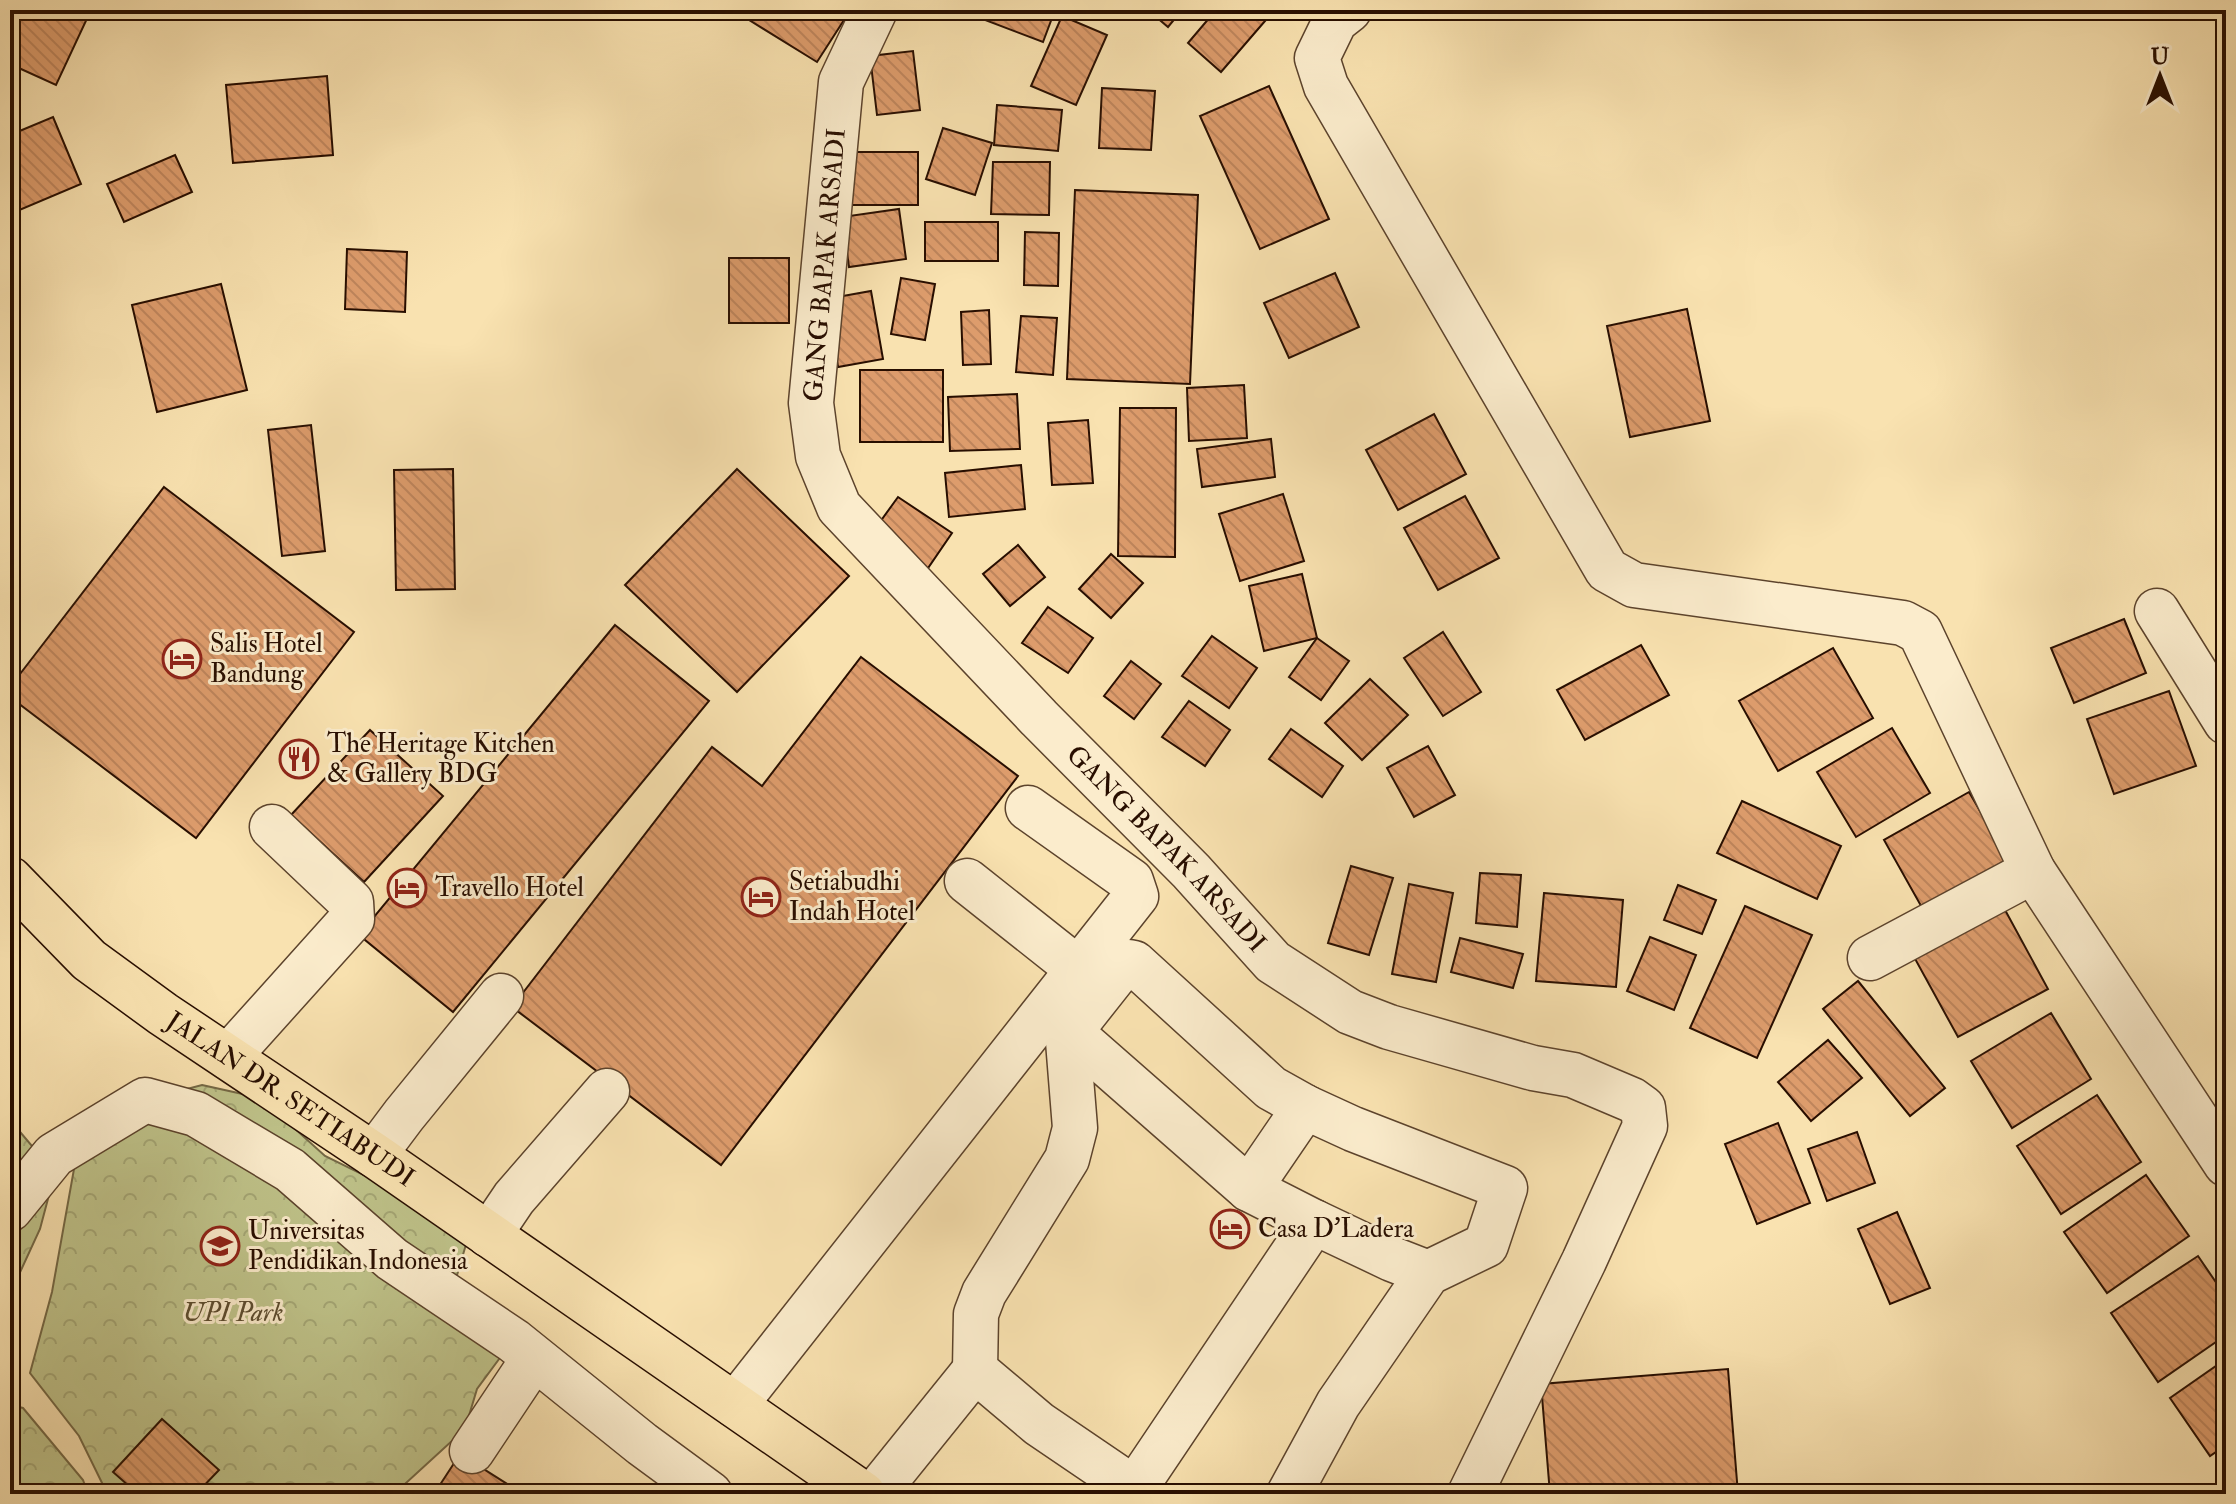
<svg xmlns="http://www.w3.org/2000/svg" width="2236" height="1504" viewBox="0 0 2236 1504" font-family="'IM FELL Double Pica',serif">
  <defs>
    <pattern id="forest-crowns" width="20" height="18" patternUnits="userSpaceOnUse" patternTransform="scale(2)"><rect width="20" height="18" fill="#bfc38a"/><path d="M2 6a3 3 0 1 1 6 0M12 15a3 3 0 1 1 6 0" fill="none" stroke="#a4a675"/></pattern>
    <pattern id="building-back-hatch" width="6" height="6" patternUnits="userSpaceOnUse" patternTransform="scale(2)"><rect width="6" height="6" fill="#dd9c6c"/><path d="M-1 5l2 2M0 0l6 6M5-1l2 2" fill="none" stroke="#be855c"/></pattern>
  </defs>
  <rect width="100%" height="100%" fill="#f9e2b0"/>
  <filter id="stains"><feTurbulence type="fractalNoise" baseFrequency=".0025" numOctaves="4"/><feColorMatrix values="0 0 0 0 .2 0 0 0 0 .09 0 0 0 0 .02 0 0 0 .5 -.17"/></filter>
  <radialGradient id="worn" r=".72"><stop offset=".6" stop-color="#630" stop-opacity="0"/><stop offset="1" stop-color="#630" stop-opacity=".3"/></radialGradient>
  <!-- forest -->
  <g fill="url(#forest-crowns)" stroke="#746845" stroke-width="2">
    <polygon points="202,1085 247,1095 283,1118 325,1156 374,1180 467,1241 455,1282 502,1355 477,1389 465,1429 394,1494 110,1494 106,1491 79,1436 30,1373 52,1292 79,1141 145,1100"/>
    <polygon points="10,1120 32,1146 49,1195 40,1229 10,1294"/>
    <polygon points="10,1405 23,1408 83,1480 88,1494 10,1494"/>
  </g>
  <!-- building -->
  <g fill="url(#building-back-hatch)" stroke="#280e00" stroke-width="2">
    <polygon points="10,10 91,10 56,85 10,64"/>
    <polygon points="744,10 829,10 844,20 817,62 741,15"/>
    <polygon points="959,10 1055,10 1043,42"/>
    <polygon points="1148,10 1182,10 1168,27"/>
    <polygon points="1216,10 1253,10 1265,21 1221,72 1188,43"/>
    <polygon points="1062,16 1107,35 1076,105 1031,86"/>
    <polygon points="913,51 920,110 877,115 870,56"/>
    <polygon points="327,76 333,155 233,163 226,85"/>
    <polygon points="1269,86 1329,219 1260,249 1200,116"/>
    <polygon points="1102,88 1155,91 1151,150 1099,148"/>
    <polygon points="997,105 1062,110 1058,151 994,145"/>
    <polygon points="53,117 81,184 10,214 10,135"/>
    <polygon points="943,128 992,143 975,195 926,179"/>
    <rect x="842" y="152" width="76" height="53"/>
    <polygon points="175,155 192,192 124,222 107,184"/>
    <polygon points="993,162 1050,162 1049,215 991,214"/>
    <polygon points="1075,190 1198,195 1190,384 1067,379"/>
    <polygon points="899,209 906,259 849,267 842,217"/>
    <rect x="925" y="222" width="73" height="39"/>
    <polygon points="1025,232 1059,233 1058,286 1024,285"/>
    <polygon points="347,249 407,252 405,312 345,309"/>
    <rect x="729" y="258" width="60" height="65"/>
    <polygon points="1335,273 1359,327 1289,358 1264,303"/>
    <polygon points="901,278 935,284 925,340 891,334"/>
    <polygon points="221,284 247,390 157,412 132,305"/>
    <polygon points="871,291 883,359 838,367 826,299"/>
    <polygon points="1687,309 1710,421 1630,437 1607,326"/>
    <polygon points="989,310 991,364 963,365 961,312"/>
    <polygon points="1021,316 1057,318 1053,375 1016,372"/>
    <rect x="860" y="370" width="83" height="72"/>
    <polygon points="1244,385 1247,438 1189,441 1187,388"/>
    <polygon points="1017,394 1020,449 950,451 948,397"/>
    <polygon points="1120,408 1176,408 1175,557 1118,556"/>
    <polygon points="1434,414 1466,474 1398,510 1366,450"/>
    <polygon points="1088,420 1093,483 1052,485 1048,423"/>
    <polygon points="311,425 325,551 282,556 268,430"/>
    <polygon points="1271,439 1275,477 1202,487 1197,449"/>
    <polygon points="1021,465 1025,509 949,517 945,473"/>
    <polygon points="453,469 455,589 396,590 394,470"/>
    <polygon points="737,469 849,576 737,692 625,585"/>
    <polygon points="164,487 354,632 196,838 10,697 10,687"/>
    <polygon points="1283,494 1304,561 1240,581 1219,514"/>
    <polygon points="1465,496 1499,558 1438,590 1404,528"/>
    <polygon points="898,497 952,533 926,571 872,533"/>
    <polygon points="1018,545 1045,577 1010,606 983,574"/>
    <polygon points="1111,554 1143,583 1111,618 1079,589"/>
    <polygon points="1302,574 1317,638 1264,651 1249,586"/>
    <polygon points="1048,607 1093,638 1068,673 1022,643"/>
    <polygon points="2124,619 2146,673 2074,703 2051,648"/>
    <polygon points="615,625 709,701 453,1012 359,935"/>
    <polygon points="1443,632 1481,692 1443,716 1404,658"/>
    <polygon points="1212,636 1257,668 1229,708 1182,676"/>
    <polygon points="1317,638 1349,661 1321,700 1289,677"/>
    <polygon points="1641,645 1669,695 1585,740 1557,690"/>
    <polygon points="1833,648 1873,718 1778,771 1739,701"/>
    <polygon points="861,657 1018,776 721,1165 512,1007 712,747 762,786"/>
    <polygon points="1131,661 1161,684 1134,719 1104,696"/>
    <polygon points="1370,679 1408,715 1362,760 1325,723"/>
    <polygon points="2169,691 2196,766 2114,794 2087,719"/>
    <polygon points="1189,701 1230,730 1205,766 1162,737"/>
    <polygon points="1892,728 1930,793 1856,837 1817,772"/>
    <polygon points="1291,729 1343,766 1322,797 1269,759"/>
    <polygon points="370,730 443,796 364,882 291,815"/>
    <polygon points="1428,746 1455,795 1414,817 1387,768"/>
    <polygon points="1969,792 2011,864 1925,913 1884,840"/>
    <polygon points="1742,801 1841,846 1817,899 1717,853"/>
    <polygon points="1351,866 1393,878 1369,955 1328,943"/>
    <polygon points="1480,873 1521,875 1517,927 1476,923"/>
    <polygon points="1409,884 1453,893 1436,982 1392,974"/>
    <polygon points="1678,885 1716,900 1702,934 1664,920"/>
    <polygon points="1544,893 1623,900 1616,987 1536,981"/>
    <polygon points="1998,897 2048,989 1958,1037 1908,946"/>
    <polygon points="1745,906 1812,935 1757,1058 1690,1028"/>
    <polygon points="1650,937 1696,955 1674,1010 1627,991"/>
    <polygon points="1460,938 1523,954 1513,988 1451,972"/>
    <polygon points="1858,981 1945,1088 1910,1116 1823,1009"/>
    <polygon points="2051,1013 2091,1079 2012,1128 1971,1061"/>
    <polygon points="1828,1040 1862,1078 1811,1121 1778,1082"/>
    <polygon points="2097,1095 2141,1162 2061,1214 2017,1146"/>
    <polygon points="1778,1123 1810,1203 1757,1224 1725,1144"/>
    <polygon points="1857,1132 1875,1183 1827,1201 1808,1149"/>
    <polygon points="2146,1175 2189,1236 2107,1293 2064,1232"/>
    <polygon points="1897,1212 1930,1288 1890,1304 1858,1229"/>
    <polygon points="2198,1256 2226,1297 2226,1335 2158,1382 2111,1313"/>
    <polygon points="2226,1359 2226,1445 2210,1456 2170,1398"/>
    <polygon points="1728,1369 1738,1494 1550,1494 1541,1384"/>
    <polygon points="162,1419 219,1470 196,1494 138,1494 113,1472"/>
    <polygon points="460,1454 523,1494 434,1494"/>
  </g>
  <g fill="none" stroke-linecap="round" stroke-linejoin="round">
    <!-- minor casing -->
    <g stroke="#5c432c" stroke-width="47">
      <g id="minor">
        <path id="s1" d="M875 10 841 82 811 403 818 456 839 507 1039 718 1191 871 1273 962 1350 1012 1389 1027 1533 1068 1573 1075 1632 1100 1643 1108 1645 1126 1584 1261 1470 1494"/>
        <polyline points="1349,10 1335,21 1317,58 1326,86 1607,570 1634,585 1903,623 1920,632 2033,871 2226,1164"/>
        <polyline points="2157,611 2226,722"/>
        <polyline points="967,881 1078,969"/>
        <polyline points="1870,958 2033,871"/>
        <polyline points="1070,1032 1249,1189 1314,1222 1392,1259 1428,1273"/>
        <polyline points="228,1057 352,919 351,902 272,827"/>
        <polyline points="374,1155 404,1115 501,996"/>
        <polyline points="1249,1189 1305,1107"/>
        <polyline points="10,1209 54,1155 145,1100 196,1114 290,1170 392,1259 514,1341 642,1444 710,1494"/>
        <polyline points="489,1235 514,1198 607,1091"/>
        <polyline points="735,1405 1136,896 1131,881 1028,808"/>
        <polyline points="472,1451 534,1358"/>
        <polyline points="875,1494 975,1370"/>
        <polyline points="1131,1494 1314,1222"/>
        <polyline points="1142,1494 1039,1424 975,1370 976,1314 984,1293 1067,1159 1075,1128 1068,1041 1070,1032 1123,965 1129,962 1134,963 1271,1088 1305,1107 1353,1129 1505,1188 1486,1245 1428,1273 1338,1404 1289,1494"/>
      </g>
    </g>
    <!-- major casing -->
    <g stroke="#280e00" stroke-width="47">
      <g id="major">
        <path id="s2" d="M10 879 89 960 163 1014 374 1155 863 1494"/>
      </g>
    </g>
    <!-- minor -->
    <use href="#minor" stroke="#fbeccc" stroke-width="44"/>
    <!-- major -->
    <use href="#major" stroke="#f9e2b0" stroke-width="44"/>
  </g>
  <!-- icons -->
  <defs>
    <g id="hotel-ring" transform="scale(2)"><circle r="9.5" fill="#fbeccc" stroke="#8f2418" stroke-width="1.5"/><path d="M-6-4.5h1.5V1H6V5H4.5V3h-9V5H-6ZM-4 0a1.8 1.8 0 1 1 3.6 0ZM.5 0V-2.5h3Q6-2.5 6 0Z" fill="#8f2418"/></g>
    <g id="restaurant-ring" transform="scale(2)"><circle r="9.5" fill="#fbeccc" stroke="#8f2418" stroke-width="1.5"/><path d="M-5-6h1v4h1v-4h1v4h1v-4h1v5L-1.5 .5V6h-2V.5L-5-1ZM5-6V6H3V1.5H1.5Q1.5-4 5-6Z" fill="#8f2418"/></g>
    <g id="university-ring" transform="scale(2)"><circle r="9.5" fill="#fbeccc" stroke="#8f2418" stroke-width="1.5"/><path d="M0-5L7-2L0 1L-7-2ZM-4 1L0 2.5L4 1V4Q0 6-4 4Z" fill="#8f2418"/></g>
  </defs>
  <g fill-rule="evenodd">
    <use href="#hotel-ring" x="182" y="659"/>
    <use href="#restaurant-ring" x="299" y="759"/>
    <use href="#hotel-ring" x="407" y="888"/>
    <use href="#hotel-ring" x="761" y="897"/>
    <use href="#hotel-ring" x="1230" y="1229"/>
    <use href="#university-ring" x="220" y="1246"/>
  </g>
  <g text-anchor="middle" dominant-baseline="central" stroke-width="6" stroke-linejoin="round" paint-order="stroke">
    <!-- street labels -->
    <g font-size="26" fill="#280e00" stroke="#fbeccc">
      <text transform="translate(825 265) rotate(-85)">GANG BAPAK ARSADI</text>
      <text stroke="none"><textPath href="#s1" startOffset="984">GANG BAPAK ARSADI</textPath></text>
      <text stroke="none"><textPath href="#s2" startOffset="358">JALAN DR. SETIABUDI</textPath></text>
    </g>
    <!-- poi labels -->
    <g font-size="26" fill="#280e00" stroke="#fbeccc" text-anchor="start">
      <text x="210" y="644">Salis Hotel<tspan x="210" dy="30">Bandung</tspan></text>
      <text x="327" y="744">The Heritage Kitchen<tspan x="327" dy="30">&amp; Gallery BDG</tspan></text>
      <text x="789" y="882">Setiabudhi<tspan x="789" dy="30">Indah Hotel</tspan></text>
      <text x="435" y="888">Travello Hotel</text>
      <text x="1258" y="1229">Casa D'Ladera</text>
      <text x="248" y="1231">Universitas<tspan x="248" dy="30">Pendidikan Indonesia</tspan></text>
    </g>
    <!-- park labels -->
    <g font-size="26" font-style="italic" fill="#5d4d30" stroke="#fbeccc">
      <text x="233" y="1313">UPI Park</text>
    </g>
  </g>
  <!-- margin -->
  <rect width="2236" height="1504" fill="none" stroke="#f9e2b0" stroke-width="40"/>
  <rect x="12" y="12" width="2212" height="1480" fill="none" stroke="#280e00" stroke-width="4"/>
  <rect x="20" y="20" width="2196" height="1464" fill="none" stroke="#280e00" stroke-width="2"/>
  <!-- north arrow -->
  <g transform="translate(2160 76)" stroke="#fbeccc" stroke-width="6" paint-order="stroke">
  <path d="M0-6L14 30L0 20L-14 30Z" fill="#280e00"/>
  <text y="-12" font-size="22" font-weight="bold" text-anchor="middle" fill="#280e00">U</text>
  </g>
  <rect width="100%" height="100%" filter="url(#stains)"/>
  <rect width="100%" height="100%" fill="url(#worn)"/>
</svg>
